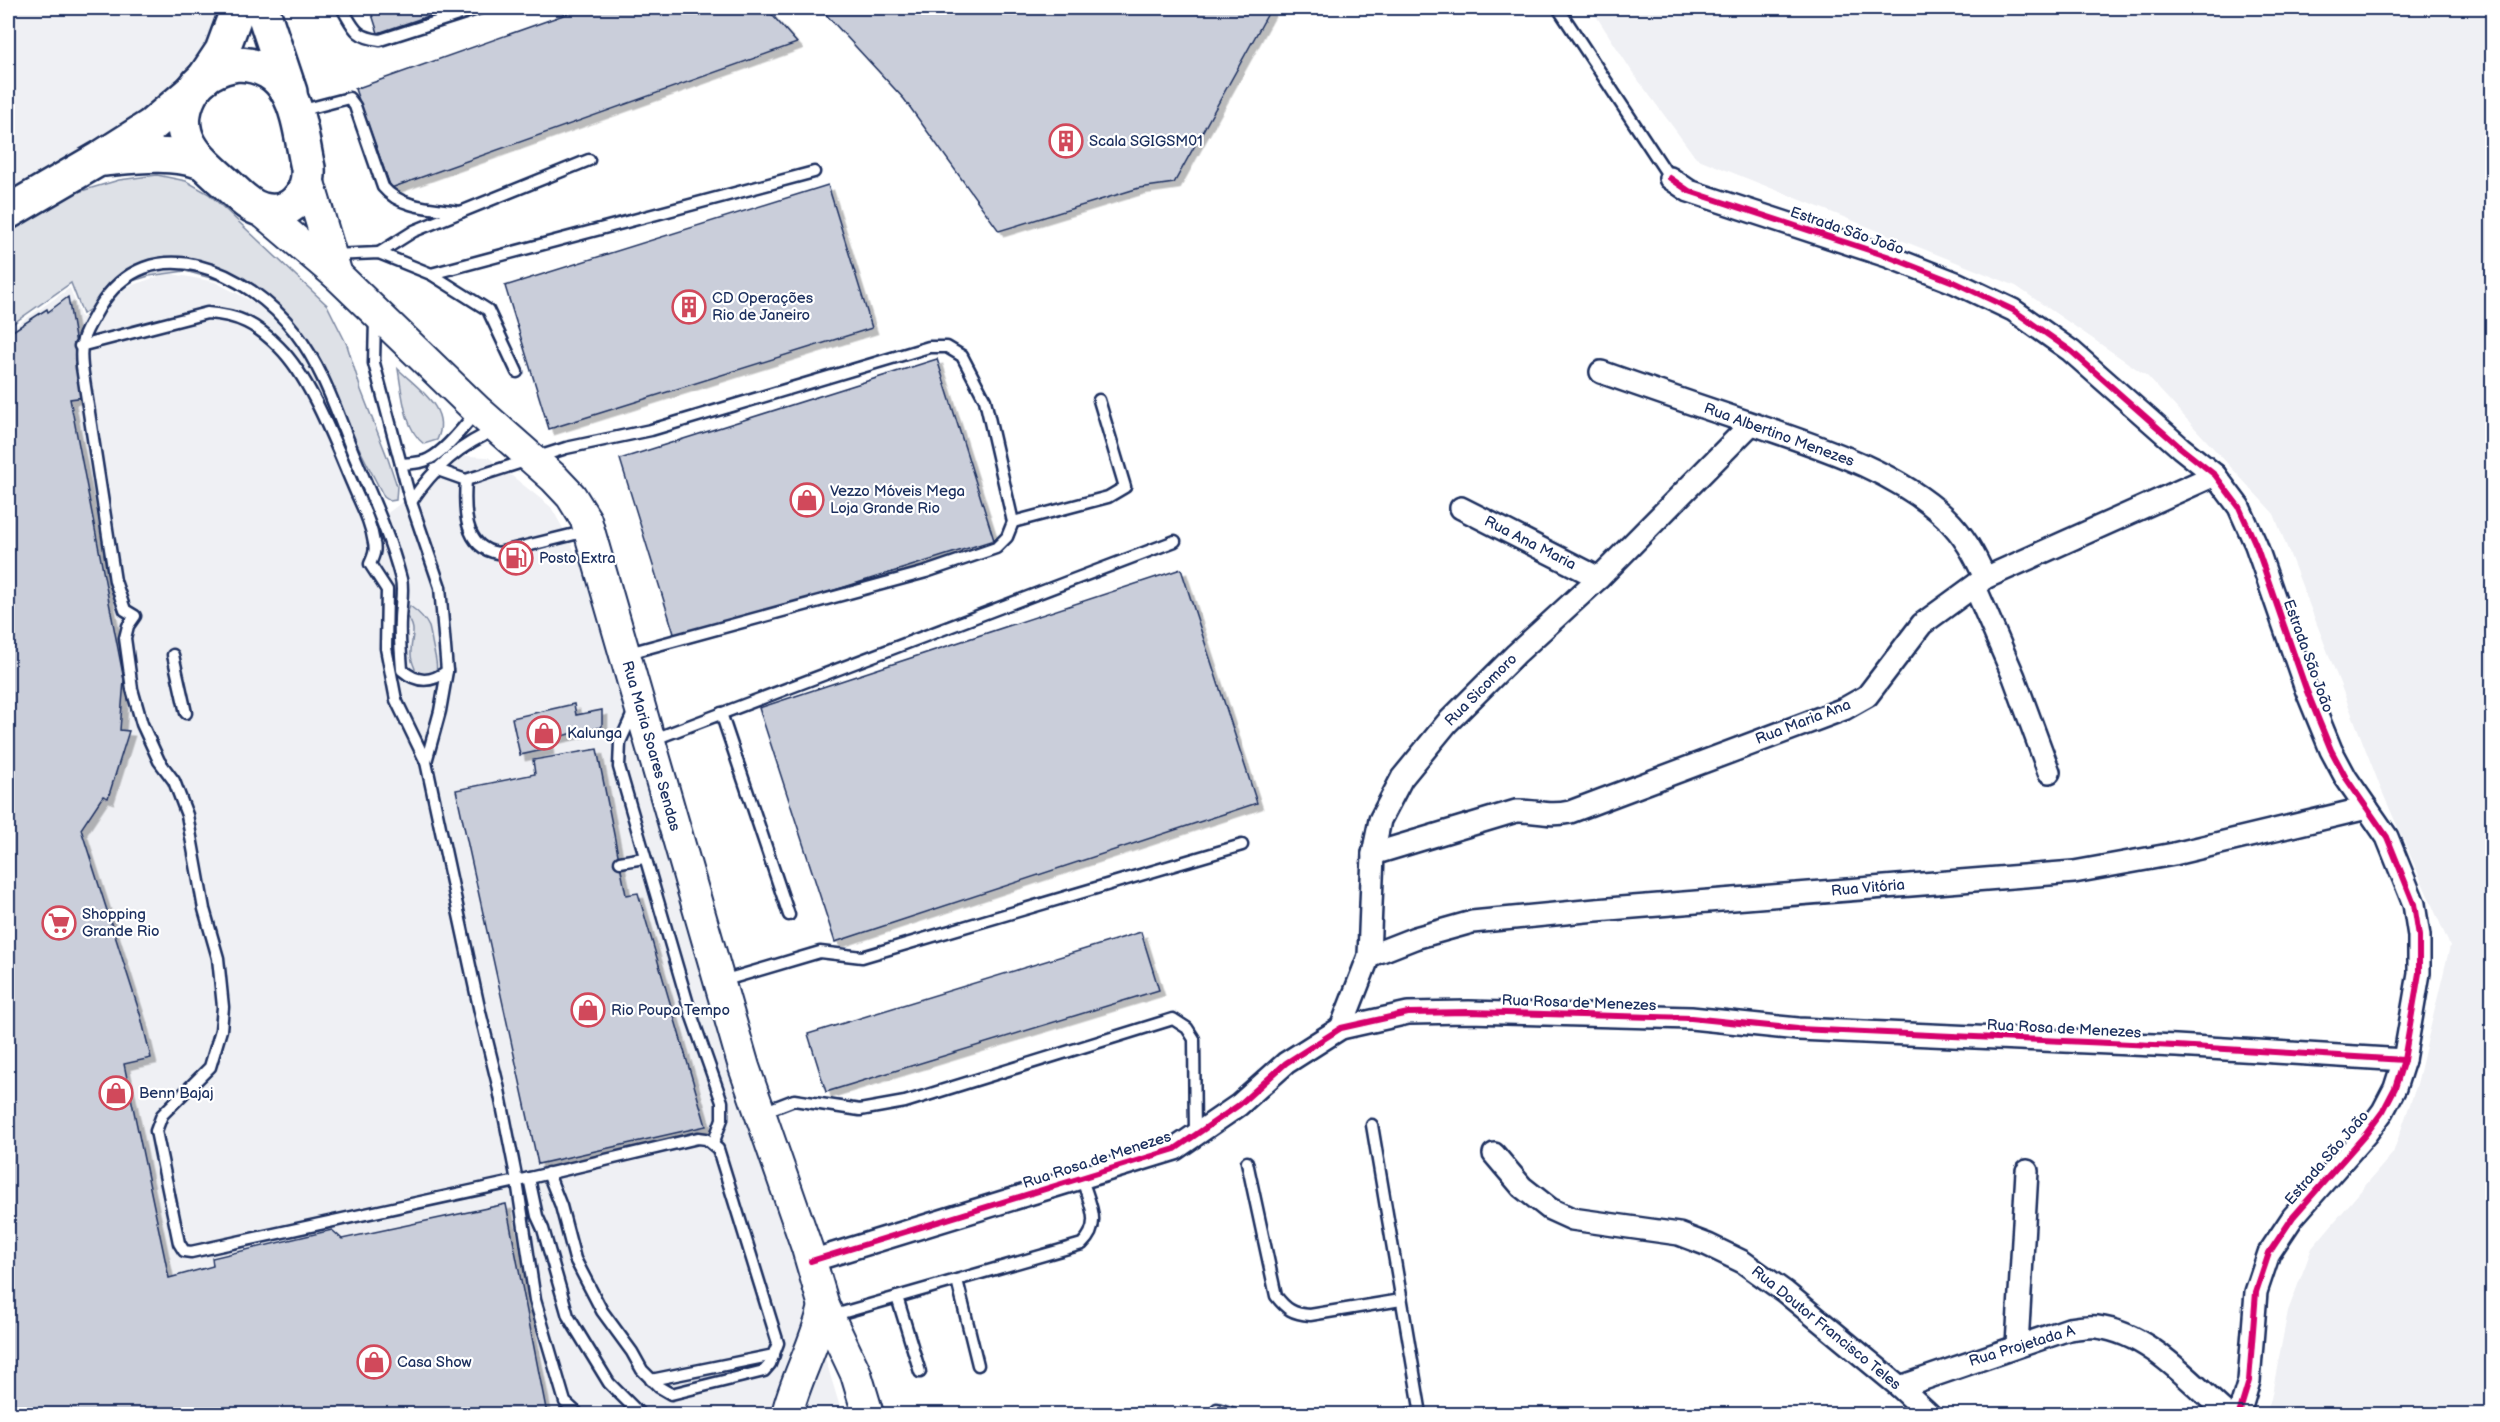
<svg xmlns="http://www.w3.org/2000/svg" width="2500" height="1422" viewBox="0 0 2500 1422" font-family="'Balsamiq Sans',sans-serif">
  <defs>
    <filter id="shadow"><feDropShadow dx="5.5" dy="5.5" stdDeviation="0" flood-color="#0004"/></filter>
  </defs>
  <rect width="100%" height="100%" fill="#fff"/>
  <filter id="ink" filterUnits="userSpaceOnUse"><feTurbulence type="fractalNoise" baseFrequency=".0167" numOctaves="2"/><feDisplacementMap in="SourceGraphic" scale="12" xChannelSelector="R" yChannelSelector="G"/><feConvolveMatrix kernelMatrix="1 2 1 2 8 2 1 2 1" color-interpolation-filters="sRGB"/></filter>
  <g filter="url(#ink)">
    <!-- built -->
    <g fill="#eff0f4">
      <polygon points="8,8 219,8 195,66 156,105 8,198"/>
      <polygon points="1591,8 2492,8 2492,1414 2264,1414 2271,1399 2288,1311 2312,1248 2393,1153 2417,1084 2450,946 2381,789 2274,514 2147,376 2016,286 1696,158 1633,73"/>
      <polygon points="168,273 215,282 261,306 304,348 370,479 385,515 430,481 444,468 466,456 488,457 551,507 570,541 586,578 698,969 799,1271 842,1414 8,1414 8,331 70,288 81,318 127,287"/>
    </g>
    <!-- green -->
    <g fill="#dee1e7" stroke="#7c88a2" stroke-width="1.5">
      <polygon points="157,175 186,181 209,194 327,305 347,345 361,390 388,459 397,486 396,500 390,501 384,497 324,379 298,338 256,300 222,281 185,271 149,276 129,282 83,314 71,283 8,327 8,233 71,194 119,180"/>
      <path d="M398 369C417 388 452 409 437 440L424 444C404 429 402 392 398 369Z"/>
      <path d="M410 606C417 611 425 618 429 627 431 634 432 643 434 651 438 667 441 682 417 674 415 668 411 661 411 655 410 639 419 629 406 616Z"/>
    </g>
    <!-- building -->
    <g fill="#caceda" stroke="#1b2f5e" stroke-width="1.5" filter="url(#shadow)">
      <polygon points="370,8 452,8 378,33"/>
      <polygon points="583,8 766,8 797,43 391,188 355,89"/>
      <polygon points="820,8 1271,8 1174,183 1139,188 999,231 904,99"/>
      <polygon points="828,185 872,328 549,429 505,286"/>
      <polygon points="68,297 85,397 70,399 124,680 120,730 129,731 108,798 103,796 81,829 141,1017 151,1058 124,1064 169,1278 213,1266 212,1258 332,1230 342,1239 506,1204 547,1414 8,1414 8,334 47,309 48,312"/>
      <polygon points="937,359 994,540 676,640 620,459"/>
      <polygon points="1181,569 1257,803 835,942 759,708"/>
      <polygon points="574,704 576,715 602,710 602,727 547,739 548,749 520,755 512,718"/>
      <polygon points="597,749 626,895 638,893 706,1126 538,1164 456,790 535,774 533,760"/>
      <polygon points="1141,932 1159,990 826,1092 808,1034"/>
    </g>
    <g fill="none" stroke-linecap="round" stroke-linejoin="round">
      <!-- lane casing -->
      <g stroke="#1b2f5e" stroke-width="15">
        <g id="lane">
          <path d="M342 8C354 28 355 37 380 40L480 8"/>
          <polyline points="1558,8 1670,178"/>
          <path d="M299 111 349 98 355 106 383 187C401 209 434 208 461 212"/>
          <polyline points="379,253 414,231 589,160"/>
          <polyline points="332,255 379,253 431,274 488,310 517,372"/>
          <polyline points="431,274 814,172"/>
          <polyline points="375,318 374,363 411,502 440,587 447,671 440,711 426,762 480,1012 498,1085 517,1181 535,1300 565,1402 578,1414"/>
          <path d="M80 346 207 313C239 315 256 324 279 347 311 379 334 441 352 483 360 503 371 521 374 543 376 551 373 557 370 564L387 590 386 648 396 700 426 762"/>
          <path d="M401 464C410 463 420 464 429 459 444 452 465 426 476 412"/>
          <polyline points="435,469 466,480 566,448 651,430 929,347 947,347 962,356 985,400 1013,522 1007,537 996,548 926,572 625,654"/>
          <path d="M466 480C464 507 463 548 498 553L587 531"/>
          <path d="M411 502C432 470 460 444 496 430"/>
          <polyline points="1013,522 1108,497 1125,487 1099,400"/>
          <polyline points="173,655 186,713"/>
          <path d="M447 671C431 683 417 683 402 670 401 653 399 636 400 620 400 607 404 591 401 579 390 536 371 495 354 455 337 413 323 368 295 332 249 272 149 224 99 308 85 333 79 338 82 367L115 581 125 610 135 616 128 626 125 638 132 689 142 724 159 761 174 781 187 815 204 909 218 958 223 1007 221 1030 210 1067 162 1115 156 1131 179 1243 184 1251 191 1252 517 1181 698 1138 706 1139 718 1149 778 1343 770 1364 764 1371 671 1394 659 1387 642 1370 632 1352 602 1311 575 1259 561 1206 548 1173"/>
          <polyline points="634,711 620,742 619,767 690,1011 722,1102 722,1119 713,1144"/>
          <polyline points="721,713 789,915"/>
          <polyline points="652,740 1175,541"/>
          <polyline points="620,862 644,858"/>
          <polyline points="722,981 820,952 862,957 1242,845"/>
          <polyline points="763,1112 794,1100 860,1110 905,1102 1173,1019 1187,1028 1194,1039 1195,1136"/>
          <polyline points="1372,1125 1421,1414"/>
          <path d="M1247 1162 1276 1296C1286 1309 1293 1314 1310 1315L1401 1300"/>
          <polyline points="529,1178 537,1216 543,1229 568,1316 609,1383 640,1414"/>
          <polyline points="957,1280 978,1365"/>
          <polyline points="897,1297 920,1372"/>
          <path d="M831 1316 1082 1244C1103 1224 1089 1203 1082 1179"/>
          <polyline points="651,1380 774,1355"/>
          <polyline points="1217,1409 1234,1414"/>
          <polyline points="1408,1414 1420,1412"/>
        </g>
      </g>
      <!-- street casing -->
      <g stroke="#1b2f5e" stroke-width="26">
        <g id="street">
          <polyline points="1670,178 1689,191 1887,256 1956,283 2013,310 2071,351 2181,448 2215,475 2239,507 2256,545 2306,689 2331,750 2346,778 2387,837 2414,904 2419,936 2419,973 2404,1060 2395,1088 2383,1111 2366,1134 2293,1217 2269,1253 2256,1292 2249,1381 2239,1414"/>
          <path d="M1601 372C1652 390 1702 407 1753 424 1819 447 1893 469 1945 517 1964 535 1975 555 1985 578"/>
          <polyline points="1461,508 1599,578"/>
          <polyline points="1975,587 2014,677 2049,772"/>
          <path d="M1373 854 1516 811C1536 810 1547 817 1570 812L1844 709 1867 696 1922 624 1985 578 2215 475"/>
          <polyline points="1369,956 1415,938 1472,922 1596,910 2074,872 2174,854 2367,808"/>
          <polyline points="1341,1028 1369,956 1373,854 1380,820 1402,778 1447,723 1516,654 1599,578 1751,424"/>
          <polyline points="1494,1154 1522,1187 1550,1209 1572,1219 1679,1234 1708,1245 1743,1262 1785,1292 1900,1387 1929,1414"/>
          <polyline points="811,1261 1175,1149 1239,1105 1286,1063 1341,1028 1408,1013 1469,1012 1691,1018 1798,1029 2176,1046 2404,1060"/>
          <polyline points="2017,1345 2027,1171"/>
          <path d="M1900 1387 2069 1329C2078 1328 2088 1326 2097 1327 2149 1333 2190 1382 2227 1414"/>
        </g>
      </g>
      <!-- secondary casing -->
      <g stroke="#1b2f5e" stroke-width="34">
        <g id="secondary">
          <polyline points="308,179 337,275"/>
          <polyline points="258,208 337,275 477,410 554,478 571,496 586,520 744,1067 807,1248 824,1306 856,1374 868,1414"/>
          <path d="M787 1414C796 1377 816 1344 824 1306"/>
        </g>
      </g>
      <!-- primary casing -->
      <g stroke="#1b2f5e" stroke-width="38">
        <g id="primary">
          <polyline points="262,8 290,92"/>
          <path d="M238 64C298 66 298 124 308 168 310 194 290 217 263 210 249 207 239 195 229 186 201 161 169 137 190 95 200 76 218 67 238 64Z"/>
          <polyline points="204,78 222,51 238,8"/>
          <path d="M104 159C136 156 171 151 202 162"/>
          <polyline points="8,212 99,159 151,126 192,91"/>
        </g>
      </g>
      <!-- lane -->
      <use href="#lane" stroke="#fff" stroke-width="10"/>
      <!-- street -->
      <use href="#street" stroke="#fff" stroke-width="21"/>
      <!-- secondary -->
      <use href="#secondary" stroke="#fff" stroke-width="30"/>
      <!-- primary -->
      <use href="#primary" stroke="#fff" stroke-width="33"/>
      <!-- cycleway casing -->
      <g stroke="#fff" stroke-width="10">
        <g id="cycleway">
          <polyline points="1670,178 1689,191 1887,256 1956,283 2013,310 2071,351 2181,448 2215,475 2239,507 2256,545 2306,689 2331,750 2346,778 2387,837 2414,904 2419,936 2419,973 2404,1060 2395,1088 2383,1111 2366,1134 2293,1217 2269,1253 2256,1292 2249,1381 2239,1414"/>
          <polyline points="811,1261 1175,1149 1239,1105 1286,1063 1341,1028 1408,1013 1469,1012 1691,1018 1798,1029 2176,1046 2404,1060"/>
        </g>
      </g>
      <!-- cycleway -->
      <use href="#cycleway" stroke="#d6006c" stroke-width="6"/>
    </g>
  </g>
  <!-- icons -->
  <defs>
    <g id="building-ring" transform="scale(1.725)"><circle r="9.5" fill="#fff" stroke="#d1495b" stroke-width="1.5"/><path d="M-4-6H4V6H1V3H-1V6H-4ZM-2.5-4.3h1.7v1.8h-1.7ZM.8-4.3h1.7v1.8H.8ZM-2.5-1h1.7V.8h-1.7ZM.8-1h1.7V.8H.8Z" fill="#d1495b"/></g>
    <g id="shop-ring" transform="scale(1.725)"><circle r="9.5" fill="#fff" stroke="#d1495b" stroke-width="1.5"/><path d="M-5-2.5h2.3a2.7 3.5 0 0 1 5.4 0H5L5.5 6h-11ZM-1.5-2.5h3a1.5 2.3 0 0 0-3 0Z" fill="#d1495b"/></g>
    <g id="fuel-ring" transform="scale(1.725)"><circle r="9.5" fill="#fff" stroke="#d1495b" stroke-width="1.5"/><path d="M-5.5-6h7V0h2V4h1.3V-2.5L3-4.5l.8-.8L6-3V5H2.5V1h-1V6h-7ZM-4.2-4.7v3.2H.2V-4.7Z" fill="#d1495b"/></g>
    <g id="supermarket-ring" transform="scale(1.725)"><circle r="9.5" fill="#fff" stroke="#d1495b" stroke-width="1.5"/><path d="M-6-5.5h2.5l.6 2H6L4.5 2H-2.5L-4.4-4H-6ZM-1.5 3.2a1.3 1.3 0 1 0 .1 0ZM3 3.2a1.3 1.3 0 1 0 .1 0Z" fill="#d1495b"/></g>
  </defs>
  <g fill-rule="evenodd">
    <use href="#building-ring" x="1066" y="141"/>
    <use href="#building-ring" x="689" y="307"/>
    <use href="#shop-ring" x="807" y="500"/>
    <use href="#fuel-ring" x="516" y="558"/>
    <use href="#shop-ring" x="544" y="733"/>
    <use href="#supermarket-ring" x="59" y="923"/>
    <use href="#shop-ring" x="588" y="1010"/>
    <use href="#shop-ring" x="116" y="1093"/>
    <use href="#shop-ring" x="374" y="1362"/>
  </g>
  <g text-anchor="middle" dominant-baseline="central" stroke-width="4.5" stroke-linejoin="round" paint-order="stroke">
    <!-- poi labels -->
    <g font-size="15" fill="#1b2f5e" stroke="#fff" text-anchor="start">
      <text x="1089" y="141">Scala SGIGSM01</text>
      <text x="712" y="298">CD Operações<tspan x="712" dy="17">Rio de Janeiro</tspan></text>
      <text x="830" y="491">Vezzo Móveis Mega<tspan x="830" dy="17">Loja Grande Rio</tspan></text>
      <text x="539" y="558">Posto Extra</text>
      <text x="567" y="733">Kalunga</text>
      <text x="82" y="914">Shopping<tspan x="82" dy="17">Grande Rio</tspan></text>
      <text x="611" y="1010">Rio Poupa Tempo</text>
      <text x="139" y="1093">Benn Bajaj</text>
      <text x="397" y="1362">Casa Show</text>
    </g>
    <!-- street labels -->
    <g font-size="15" fill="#1b2f5e" stroke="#fff">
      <text transform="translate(1847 231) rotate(19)">Estrada São João</text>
      <text transform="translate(1779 435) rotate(20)">Rua Albertino Menezes</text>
      <text transform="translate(1530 543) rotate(27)">Rua Ana Maria</text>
      <text transform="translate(2308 656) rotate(70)">Estrada São João</text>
      <text transform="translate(1481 690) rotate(-45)">Rua Sicomoro</text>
      <text transform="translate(1803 722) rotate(-21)">Rua Maria Ana</text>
      <text transform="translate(651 746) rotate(74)">Rua Maria Soares Sendas</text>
      <text transform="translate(1868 888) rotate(-5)">Rua Vitória</text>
      <text transform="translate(1579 1003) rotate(2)">Rua Rosa de Menezes</text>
      <text transform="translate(2064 1029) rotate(3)">Rua Rosa de Menezes</text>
      <text transform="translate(2327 1158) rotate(-49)">Estrada São João</text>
      <text transform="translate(1097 1160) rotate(-18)">Rua Rosa de Menezes</text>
      <text transform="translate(1826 1328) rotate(39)">Rua Doutor Francisco Teles</text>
      <text transform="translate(2022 1346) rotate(-17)">Rua Projetada A</text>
    </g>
  </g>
  <!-- margin -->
  <rect width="2500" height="1422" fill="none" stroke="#fff" stroke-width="30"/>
  <rect x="15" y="15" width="2470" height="1392" fill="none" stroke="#1b2f5e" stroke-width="2" filter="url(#ink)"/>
</svg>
